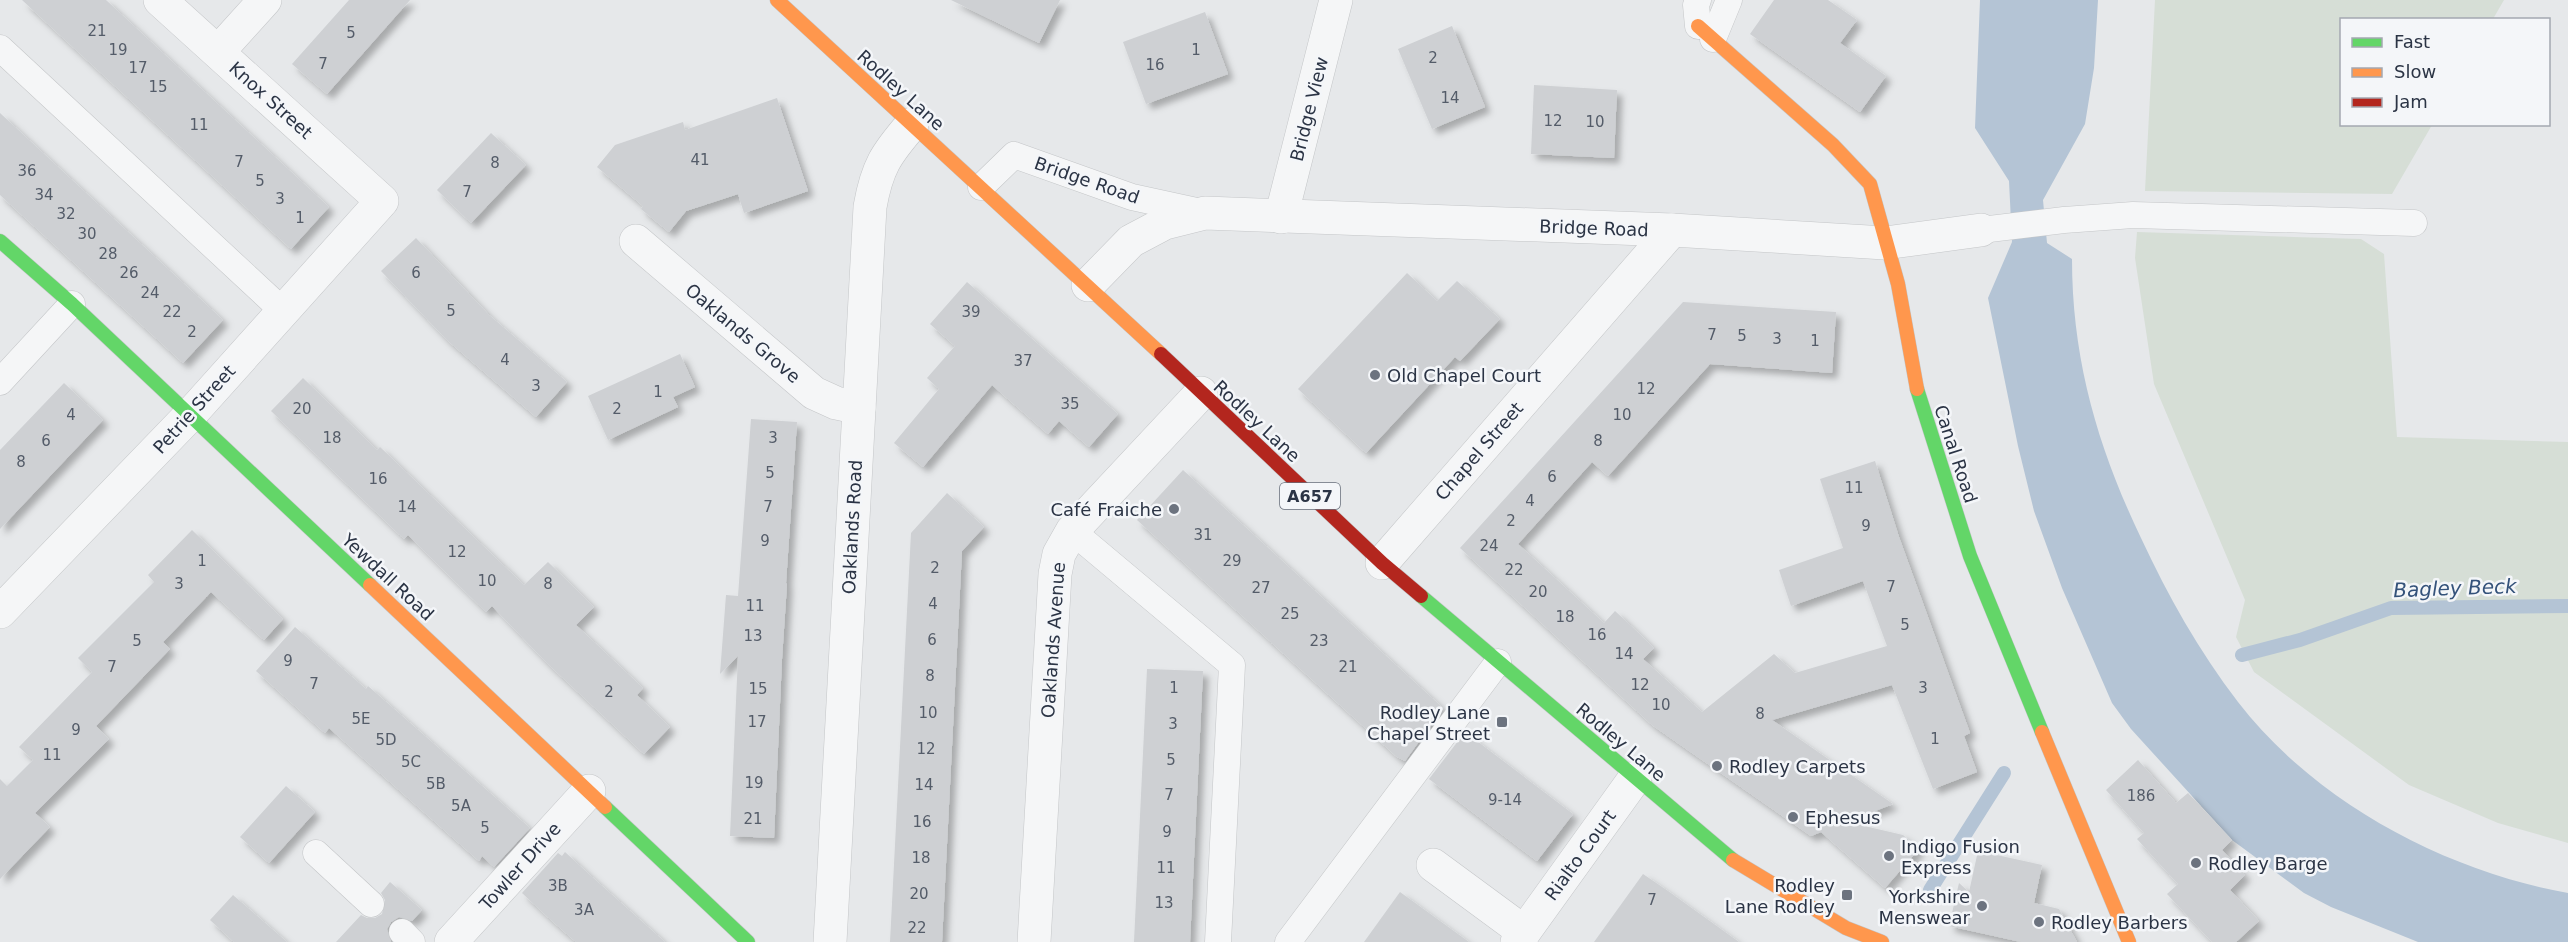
<svg xmlns="http://www.w3.org/2000/svg" width="2568" height="942" viewBox="0 0 2568 942" font-family="'DejaVu Sans',sans-serif">
  <defs>
    <filter id="shadow"><feDropShadow dx="5.5" dy="5.5" stdDeviation="3" flood-color="#0004"/></filter>
  </defs>
  <rect width="100%" height="100%" fill="#e6e8ea"/>
  <!-- green -->
  <g fill="#d6ded6">
    <polygon points="2155,0 2504,0 2493,19 2342,20 2342,124 2432,125 2392,194 2145,191"/>
    <polygon points="2137,232 2361,239 2384,254 2397,437 2568,442 2568,843 2498,823 2409,785 2254,672 2236,637 2245,600 2154,384 2135,258"/>
  </g>
  <!-- water -->
  <path fill="#b4c4d5" d="M1980 0H2098L2094 68 2085 124 2043 200 2047 243 2072 259C2072 360 2098 448 2141 538 2168 596 2199 651 2238 702 2315 802 2445 871 2568 893V942H2418L2331 907 2304 893 2232 840 2131 729 2112 703 2062 588 2034 511 2018 446 1988 298 2012 242 2009 181 1975 128Z"/>
  <g fill="none" stroke-linecap="round" stroke-linejoin="round">
    <!-- stream -->
    <g stroke="#b4c4d5" stroke-width="14">
      <polyline points="2242,655 2300,640 2391,608 2568,606"/>
      <polyline points="1930,890 2004,773"/>
    </g>
  </g>
  <!-- building -->
  <g fill="#ced0d3" filter="url(#shadow)">
    <polygon points="22,0 106,0 329,207 291,249"/>
    <polygon points="349,0 410,0 327,94 292,64"/>
    <polygon points="951,0 1060,0 1039,43"/>
    <polygon points="1774,0 1828,0 1857,20 1840,43 1886,76 1860,112 1750,34"/>
    <polygon points="1205,12 1228,74 1146,104 1123,42"/>
    <polygon points="1452,26 1485,107 1432,129 1398,49"/>
    <polygon points="1534,85 1617,90 1614,158 1531,154"/>
    <polygon points="777,98 808,191 744,213 738,194 686,211 669,232 641,209 643,206 597,167 615,145 683,122 685,130"/>
    <polygon points="0,113 223,320 183,363 0,195"/>
    <polygon points="491,133 526,165 471,223 437,190"/>
    <polygon points="416,238 489,315 567,382 536,417 447,340 381,271"/>
    <polygon points="1407,273 1437,301 1457,281 1500,319 1460,361 1455,357 1366,453 1298,389"/>
    <polygon points="967,282 1118,414 1089,447 1059,421 1048,434 992,385 923,467 894,443 939,389 927,378 955,346 930,324"/>
    <polygon points="1683,302 1836,312 1832,373 1710,364 1608,476 1592,462 1518,544 1604,623 1615,611 1628,623 1654,648 1643,659 1702,712 1774,654 1795,673 1887,646 1863,581 1791,606 1779,570 1843,548 1820,479 1875,461 1899,537 1970,733 1964,736 1977,772 1933,789 1892,685 1772,720 1893,804 1847,822 1903,835 1919,849 1885,888 1821,832 1811,836 1652,725 1460,548"/>
    <polygon points="680,354 695,387 673,397 678,407 608,440 588,396"/>
    <polygon points="303,378 377,450 380,447 524,585 548,562 594,607 576,625 643,688 637,695 670,727 644,754 548,664 492,606 486,612 408,535 404,539 271,411"/>
    <polygon points="64,383 103,420 0,529 0,450"/>
    <polygon points="751,419 797,422 786,583 787,584 782,659 774,838 730,836 738,656 720,674 726,595 738,596"/>
    <polygon points="1183,470 1443,708 1405,761 1397,757 1137,520"/>
    <polygon points="947,493 984,527 962,551 942,942 890,942 911,533"/>
    <polygon points="192,530 283,619 264,640 211,592 163,642 170,649 96,726 109,739 35,813 50,827 0,879 0,779 7,786 33,760 19,747 92,672 78,658 154,582 148,575"/>
    <polygon points="295,627 366,689 368,686 530,828 494,867 482,856 479,861 329,728 325,733 256,671"/>
    <polygon points="1147,669 1203,671 1190,942 1134,942"/>
    <polygon points="1465,732 1573,814 1537,861 1429,779"/>
    <polygon points="2138,760 2176,803 2188,793 2232,840 2222,850 2245,875 2230,890 2259,921 2236,942 2212,942 2167,894 2178,884 2137,839 2144,833 2106,790"/>
    <polygon points="286,786 315,812 269,863 240,837"/>
    <polygon points="1978,851 2042,865 2034,903 2059,909 2077,942 2021,942 1949,926 1959,883 1969,892"/>
    <polygon points="565,852 591,876 665,942 576,942 551,920 522,893 558,853 562,856"/>
    <polygon points="1643,874 1668,891 1739,942 1594,942"/>
    <polygon points="390,882 422,910 412,921 399,917 391,922 387,929 391,942 336,942 361,915 367,918 375,918 382,914 385,900 381,893"/>
    <polygon points="1400,892 1469,942 1364,942"/>
    <polygon points="233,895 287,942 234,942 210,920"/>
  </g>
  <g fill="none" stroke-linecap="round" stroke-linejoin="round">
    <!-- lane casing -->
    <g stroke="#c4c6c8" stroke-width="27">
      <g id="lane">
        <polyline points="1698,0 1696,5 1698,26"/>
        <polyline points="1713,39 1729,0"/>
        <polyline points="0,48 282,310"/>
        <polyline points="981,187 1014,155 1132,197 1201,212"/>
        <polyline points="1981,230 2064,220 2133,215 2414,223"/>
        <polyline points="0,382 72,304"/>
        <polyline points="1072,531 1232,665 1218,942"/>
        <polyline points="316,853 371,904"/>
        <polyline points="402,932 412,942"/>
        <polyline points="1288,942 1498,662"/>
      </g>
    </g>
    <!-- street casing -->
    <g stroke="#c4c6c8" stroke-width="34">
      <g id="street">
        <polyline points="218,52 265,0"/>
        <polyline points="1281,217 1336,0"/>
        <polyline points="636,241 814,393 836,403 859,408"/>
        <polyline points="1088,285 1131,241 1165,223 1205,213 1672,230 1885,243 1981,230"/>
        <polyline points="1382,563 1672,230"/>
        <polyline points="0,612 190,415 382,201 160,0"/>
        <polyline points="1433,865 1524,932"/>
        <polyline points="451,942 589,791"/>
        <path d="M830 942 870 207C877 167 886 154 912 124"/>
        <polyline points="1034,942 1055,574 1059,554 1072,531 1201,393"/>
        <polyline points="1517,942 1635,778"/>
      </g>
    </g>
    <!-- fast casing -->
    <g stroke="#c4c6c8" stroke-width="15">
      <g id="fast">
        <polyline points="0,241 72,304 370,585"/>
        <polyline points="1917,389 1970,556 2042,732"/>
        <polyline points="1421,596 1733,860"/>
        <polyline points="605,807 748,942"/>
      </g>
    </g>
    <!-- slow casing -->
    <g stroke="#c4c6c8" stroke-width="15">
      <g id="slow">
        <polyline points="777,0 1161,354"/>
        <polyline points="1698,26 1833,145 1870,184 1898,284 1917,389"/>
        <polyline points="370,585 605,807"/>
        <polyline points="2042,732 2129,942"/>
        <polyline points="1733,860 1846,928 1882,942"/>
      </g>
    </g>
    <!-- jam casing -->
    <g stroke="#c4c6c8" stroke-width="15">
      <polyline id="jam" points="1161,354 1382,563 1421,596"/>
    </g>
    <!-- lane -->
    <use href="#lane" stroke="#f5f6f7" stroke-width="26"/>
    <!-- street -->
    <use href="#street" stroke="#f5f6f7" stroke-width="33"/>
    <!-- fast -->
    <use href="#fast" stroke="#63d668" stroke-width="14"/>
    <!-- slow -->
    <use href="#slow" stroke="#ff974d" stroke-width="14"/>
    <!-- jam -->
    <use href="#jam" stroke="#b3261e" stroke-width="14"/>
  </g>
  <!-- markers -->
  <g fill="#6c737f" stroke="#f4f6f9" stroke-width="2">
    <circle cx="1375" cy="375" r="6"/>
    <circle cx="1174" cy="509" r="6"/>
    <rect x="1496" y="716" width="12" height="12" rx="3"/>
    <circle cx="1717" cy="766" r="6"/>
    <circle cx="1793" cy="817" r="6"/>
    <circle cx="1889" cy="856" r="6"/>
    <circle cx="2196" cy="863" r="6"/>
    <rect x="1841" y="889" width="12" height="12" rx="3"/>
    <circle cx="1982" cy="906" r="6"/>
    <circle cx="2039" cy="922" r="6"/>
  </g>
  <g text-anchor="middle" dominant-baseline="central" stroke-width="5" stroke-linejoin="round" paint-order="stroke">
    <!-- number labels -->
    <g font-size="15" fill="#545c69">
      <text x="97" y="31">21</text>
      <text x="351" y="33">5</text>
      <text x="118" y="50">19</text>
      <text x="1196" y="50">1</text>
      <text x="1433" y="58">2</text>
      <text x="323" y="64">7</text>
      <text x="1155" y="65">16</text>
      <text x="138" y="68">17</text>
      <text x="158" y="87">15</text>
      <text x="1450" y="98">14</text>
      <text x="1553" y="121">12</text>
      <text x="1595" y="122">10</text>
      <text x="199" y="125">11</text>
      <text x="700" y="160">41</text>
      <text x="239" y="162">7</text>
      <text x="495" y="163">8</text>
      <text x="27" y="171">36</text>
      <text x="260" y="181">5</text>
      <text x="467" y="192">7</text>
      <text x="44" y="195">34</text>
      <text x="280" y="199">3</text>
      <text x="66" y="214">32</text>
      <text x="300" y="218">1</text>
      <text x="87" y="234">30</text>
      <text x="108" y="254">28</text>
      <text x="129" y="273">26</text>
      <text x="416" y="273">6</text>
      <text x="150" y="293">24</text>
      <text x="451" y="311">5</text>
      <text x="172" y="312">22</text>
      <text x="971" y="312">39</text>
      <text x="192" y="332">2</text>
      <text x="1712" y="335">7</text>
      <text x="1742" y="336">5</text>
      <text x="1777" y="339">3</text>
      <text x="1815" y="341">1</text>
      <text x="505" y="360">4</text>
      <text x="1023" y="361">37</text>
      <text x="536" y="386">3</text>
      <text x="1646" y="389">12</text>
      <text x="658" y="392">1</text>
      <text x="1070" y="404">35</text>
      <text x="302" y="409">20</text>
      <text x="617" y="409">2</text>
      <text x="71" y="415">4</text>
      <text x="1622" y="415">10</text>
      <text x="332" y="438">18</text>
      <text x="773" y="438">3</text>
      <text x="46" y="441">6</text>
      <text x="1598" y="441">8</text>
      <text x="21" y="462">8</text>
      <text x="770" y="473">5</text>
      <text x="1552" y="477">6</text>
      <text x="378" y="479">16</text>
      <text x="1854" y="488">11</text>
      <text x="1530" y="501">4</text>
      <text x="407" y="507">14</text>
      <text x="768" y="507">7</text>
      <text x="1511" y="521">2</text>
      <text x="1866" y="526">9</text>
      <text x="1203" y="535">31</text>
      <text x="765" y="541">9</text>
      <text x="1489" y="546">24</text>
      <text x="457" y="552">12</text>
      <text x="202" y="561">1</text>
      <text x="1232" y="561">29</text>
      <text x="935" y="568">2</text>
      <text x="1514" y="570">22</text>
      <text x="487" y="581">10</text>
      <text x="179" y="584">3</text>
      <text x="548" y="584">8</text>
      <text x="1891" y="587">7</text>
      <text x="1261" y="588">27</text>
      <text x="1538" y="592">20</text>
      <text x="933" y="604">4</text>
      <text x="755" y="606">11</text>
      <text x="1290" y="614">25</text>
      <text x="1565" y="617">18</text>
      <text x="1905" y="625">5</text>
      <text x="1597" y="635">16</text>
      <text x="753" y="636">13</text>
      <text x="932" y="640">6</text>
      <text x="137" y="641">5</text>
      <text x="1319" y="641">23</text>
      <text x="1624" y="654">14</text>
      <text x="288" y="661">9</text>
      <text x="112" y="667">7</text>
      <text x="1348" y="667">21</text>
      <text x="930" y="676">8</text>
      <text x="314" y="684">7</text>
      <text x="1640" y="685">12</text>
      <text x="1174" y="688">1</text>
      <text x="1923" y="688">3</text>
      <text x="758" y="689">15</text>
      <text x="609" y="692">2</text>
      <text x="1661" y="705">10</text>
      <text x="928" y="713">10</text>
      <text x="1760" y="714">8</text>
      <text x="361" y="719">5E</text>
      <text x="757" y="722">17</text>
      <text x="1173" y="724">3</text>
      <text x="76" y="730">9</text>
      <text x="1935" y="739">1</text>
      <text x="386" y="740">5D</text>
      <text x="926" y="749">12</text>
      <text x="52" y="755">11</text>
      <text x="1171" y="760">5</text>
      <text x="411" y="762">5C</text>
      <text x="754" y="783">19</text>
      <text x="436" y="784">5B</text>
      <text x="924" y="785">14</text>
      <text x="1169" y="795">7</text>
      <text x="2141" y="796">186</text>
      <text x="1505" y="800">9-14</text>
      <text x="461" y="806">5A</text>
      <text x="753" y="819">21</text>
      <text x="922" y="822">16</text>
      <text x="485" y="828">5</text>
      <text x="1167" y="832">9</text>
      <text x="921" y="858">18</text>
      <text x="1166" y="868">11</text>
      <text x="558" y="886">3B</text>
      <text x="919" y="894">20</text>
      <text x="1652" y="900">7</text>
      <text x="1164" y="903">13</text>
      <text x="584" y="910">3A</text>
      <text x="917" y="928">22</text>
    </g>
    <!-- shield labels -->
    <rect fill="#f4f6f9" stroke="#676e7b" stroke-width="1.5" x="1280" y="483" width="60" height="26" rx="4.5"/>
    <g font-size="16" font-weight="bold" fill="#2b3445">
      <text x="1310" y="496">A657</text>
    </g>
    <!-- street labels -->
    <g font-size="18" fill="#2b3445" stroke="#f4f6f9">
      <text transform="translate(901 90) rotate(42)">Rodley Lane</text>
      <text transform="translate(271 100) rotate(42)">Knox Street</text>
      <text transform="translate(1309 109) rotate(-76)">Bridge View</text>
      <text transform="translate(1087 180) rotate(19)">Bridge Road</text>
      <text transform="translate(1594 228) rotate(2)">Bridge Road</text>
      <text transform="translate(743 333) rotate(40)">Oaklands Grove</text>
      <text transform="translate(194 409) rotate(-48)">Petrie Street</text>
      <text transform="translate(1257 421) rotate(43)">Rodley Lane</text>
      <text transform="translate(1479 451) rotate(-49)">Chapel Street</text>
      <text transform="translate(1956 454) rotate(72)">Canal Road</text>
      <text transform="translate(852 527) rotate(-87)">Oaklands Road</text>
      <text transform="translate(388 577) rotate(43)">Yewdall Road</text>
      <text transform="translate(1053 640) rotate(-86)">Oaklands Avenue</text>
      <text transform="translate(1621 742) rotate(40)">Rodley Lane</text>
      <text transform="translate(1580 855) rotate(-54)">Rialto Court</text>
      <text transform="translate(520 866) rotate(-48)">Towler Drive</text>
    </g>
    <!-- poi labels -->
    <g font-size="18" fill="#2b3445" stroke="#f4f6f9" text-anchor="start">
      <text x="1387" y="375">Old Chapel Court</text>
      <text x="1162" y="509" text-anchor="end">Café Fraiche</text>
      <text x="1490" y="712" text-anchor="end">Rodley Lane<tspan x="1490" dy="21">Chapel Street</tspan></text>
      <text x="1729" y="766">Rodley Carpets</text>
      <text x="1805" y="817">Ephesus</text>
      <text x="1901" y="846">Indigo Fusion<tspan x="1901" dy="21">Express</tspan></text>
      <text x="2208" y="863">Rodley Barge</text>
      <text x="1835" y="885" text-anchor="end">Rodley<tspan x="1835" dy="21">Lane Rodley</tspan></text>
      <text x="1970" y="896" text-anchor="end">Yorkshire<tspan x="1970" dy="21">Menswear</tspan></text>
      <text x="2051" y="922">Rodley Barbers</text>
    </g>
    <!-- water labels -->
    <g font-size="20" font-style="italic" fill="#34527a" stroke="#f4f6f9">
      <text transform="translate(2455 588) rotate(-2)">Bagley Beck</text>
    </g>
  </g>
  <!-- legend -->
  <rect x="2340" y="18" width="210" height="108" fill="#f4f6f9" stroke="#a4a8b1" stroke-width="1.5"/>
  <rect x="2352" y="38" width="30" height="9" fill="#63d668" stroke="#a4a8b1" stroke-width="1.5"/>
  <text x="2394" y="48" font-size="18" fill="#2b3445">Fast</text>
  <rect x="2352" y="68" width="30" height="9" fill="#ff974d" stroke="#a4a8b1" stroke-width="1.5"/>
  <text x="2394" y="78" font-size="18" fill="#2b3445">Slow</text>
  <rect x="2352" y="98" width="30" height="9" fill="#b3261e" stroke="#a4a8b1" stroke-width="1.5"/>
  <text x="2394" y="108" font-size="18" fill="#2b3445">Jam</text>
</svg>
